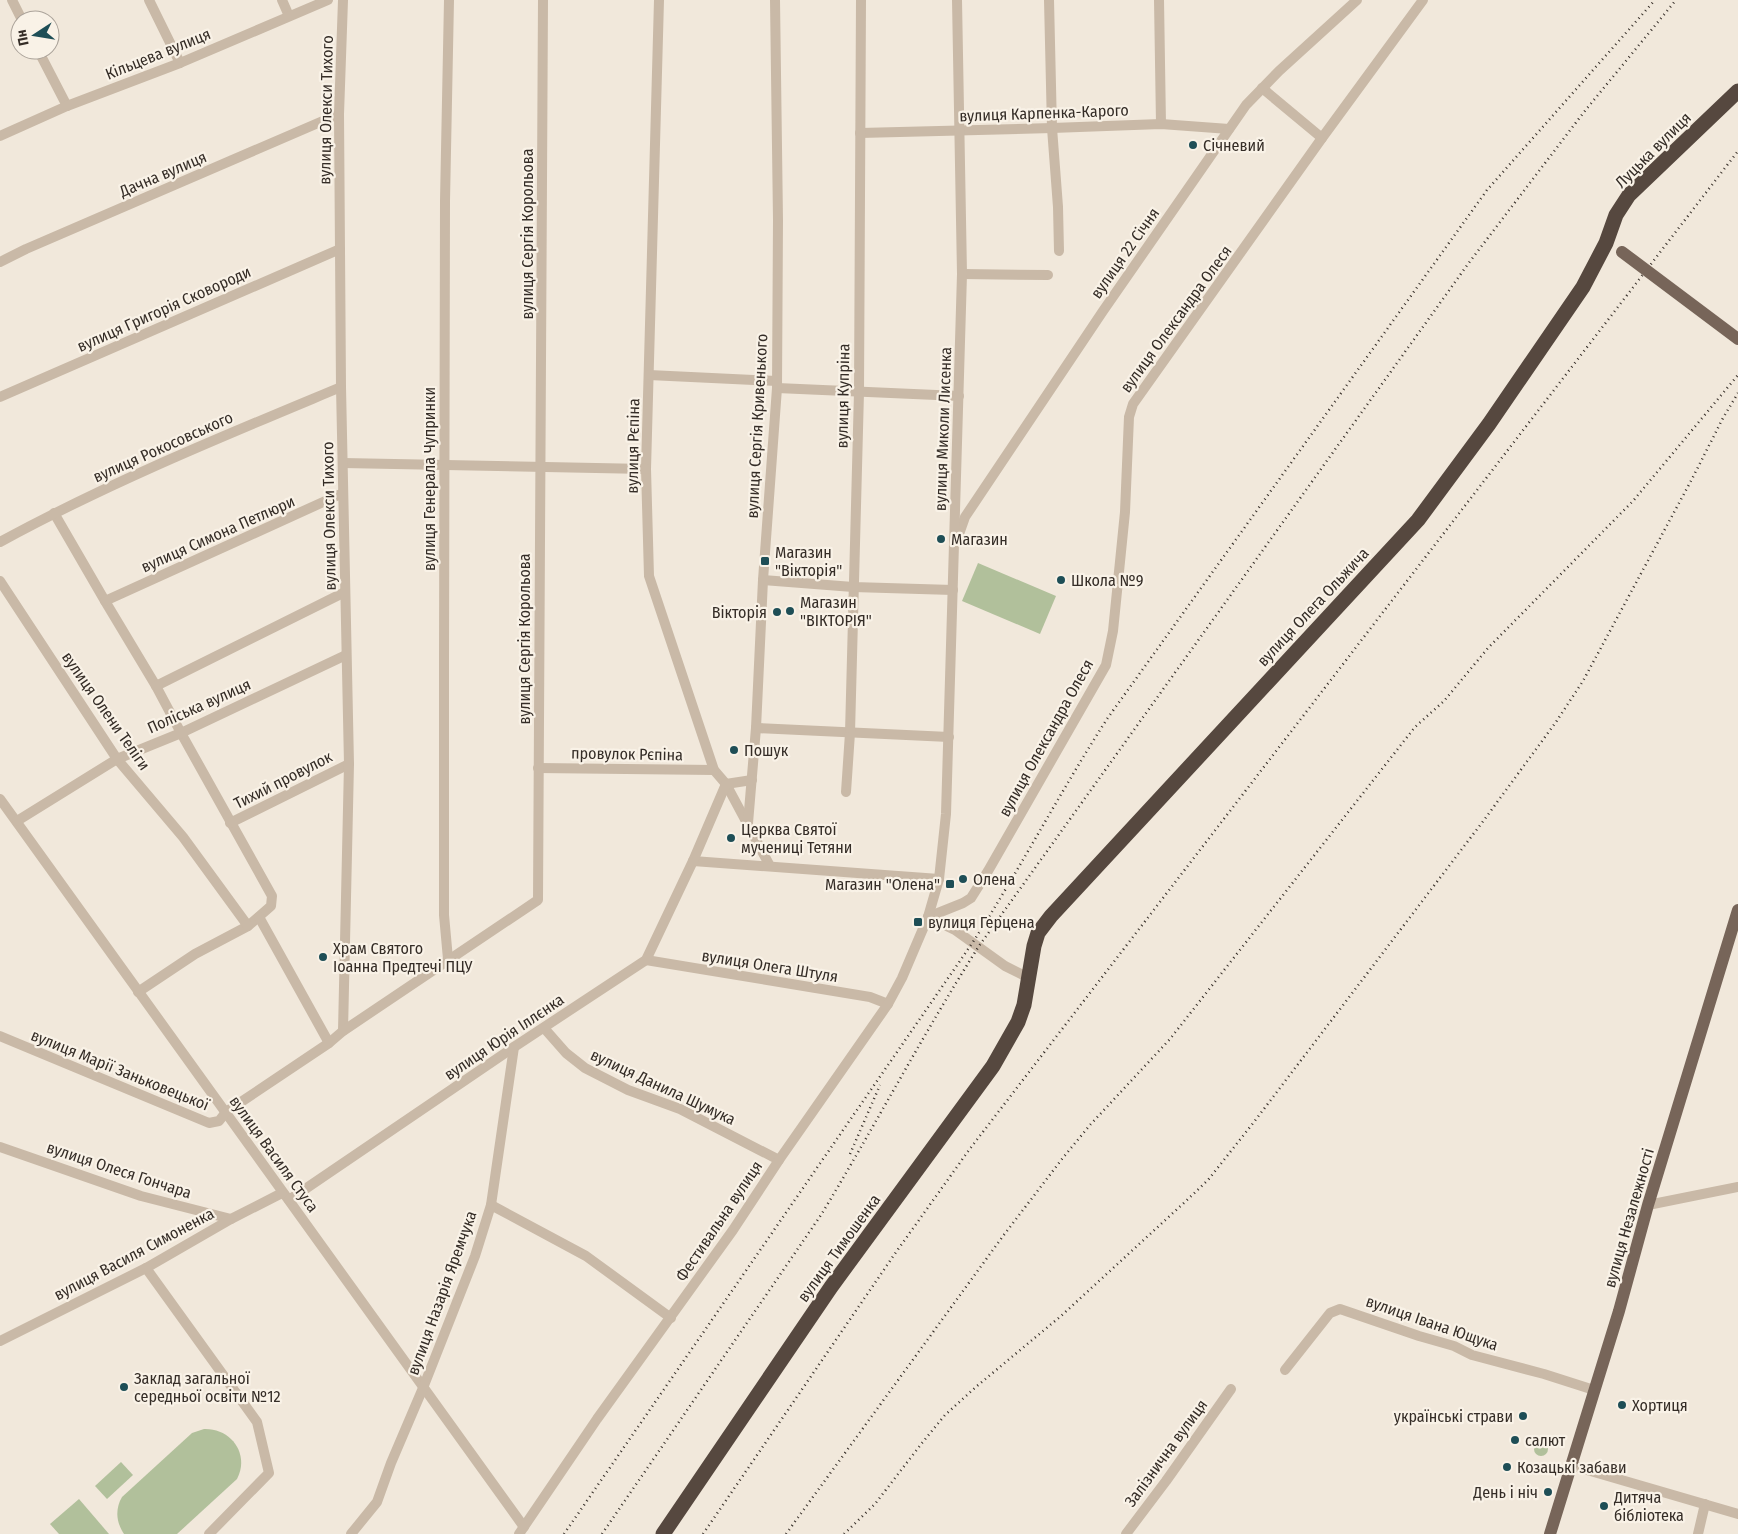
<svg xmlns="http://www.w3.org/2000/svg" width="1738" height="1534" viewBox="0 0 1738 1534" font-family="'Fira Sans Condensed',sans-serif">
  <rect width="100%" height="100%" fill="#f1e8db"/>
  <!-- green -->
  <g fill="#b1c09b">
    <polygon points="978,563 1056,596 1040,634 962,601"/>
    <path d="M204 1429C231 1428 250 1454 237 1479L177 1534H124C116 1522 115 1509 122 1497L192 1433Z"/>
    <circle cx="1541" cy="1449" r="7"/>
    <polygon points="121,1462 133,1475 107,1499 95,1486"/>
    <polygon points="79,1499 109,1534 59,1534 50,1524"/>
  </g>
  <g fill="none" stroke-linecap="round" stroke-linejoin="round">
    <!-- minor -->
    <g stroke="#c9b9a7" stroke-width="10">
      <polyline points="12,0 22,20"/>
      <polyline points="149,0 180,63"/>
      <polyline points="282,0 289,16"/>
      <polyline points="659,0 646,469 649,576 714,770 726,784 770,866"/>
      <polyline points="1049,0 1052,128 1058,207 1059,251"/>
      <polyline points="1159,0 1161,124"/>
      <polyline points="38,50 67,106"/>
      <polyline points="1262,88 1322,138"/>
      <polyline points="860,133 1052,128 1161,124 1229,129"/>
      <polyline points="0,136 67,106 180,63 328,0"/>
      <polyline points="0,262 26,249 339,114"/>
      <polyline points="962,274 1048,275"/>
      <polyline points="649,375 776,381"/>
      <polyline points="777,388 959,396"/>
      <polyline points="0,397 340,249"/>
      <polyline points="343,463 646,469"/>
      <polyline points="54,513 105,601 156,686 181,733 272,896 271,906 248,926 195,954 138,992"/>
      <polyline points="959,534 965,517 1103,311 1246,105 1279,71 1357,0"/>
      <path d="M0 542C110 482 226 435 341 387"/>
      <polyline points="763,580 853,587 953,590"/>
      <polyline points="0,581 117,759 183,837 248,926"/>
      <polyline points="105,601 343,493"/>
      <polyline points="156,686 345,592"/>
      <polyline points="756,728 949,737"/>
      <polyline points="538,768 714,770"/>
      <polyline points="846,792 850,733 859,392 861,0"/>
      <polyline points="0,799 524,1527"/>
      <polyline points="17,821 117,759 181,733 346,655"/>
      <polyline points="230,823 349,764"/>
      <polyline points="748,823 756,728 763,580 777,388 778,220 775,0"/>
      <polyline points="693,861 939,879"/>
      <polyline points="259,917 329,1043"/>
      <polyline points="928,917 963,903 971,898 988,871 1106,665 1113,631 1125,512 1129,417 1133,404 1322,138 1423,0"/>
      <polyline points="928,917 955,930 1005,966 1029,978"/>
      <polyline points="448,959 444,915 444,663 445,201 449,0"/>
      <polyline points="646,960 870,997 888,1004"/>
      <polyline points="544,1028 566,1053 585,1068 628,1090 680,1109 779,1160"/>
      <polyline points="343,1031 349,764 341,387 339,114 343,0"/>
      <polyline points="0,1036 209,1123 219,1121 226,1112 329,1043 343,1031 538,900 543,0"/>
      <polyline points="0,1147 141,1196 231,1219"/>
      <polyline points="289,1200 514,1047 646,960 693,861 726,784 752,780"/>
      <polyline points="491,1205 586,1256 671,1318"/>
      <polyline points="1648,1205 1738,1187"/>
      <polyline points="146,1268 257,1422 269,1473 209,1534"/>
      <polyline points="0,1341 146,1268 231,1219 282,1193"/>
      <polyline points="1285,1370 1330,1313 1340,1309 1419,1336 1454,1346 1472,1355 1544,1374 1594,1390"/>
      <polyline points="1570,1465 1738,1514"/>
      <polyline points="351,1534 377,1502 391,1463 423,1388 475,1256 491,1205 514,1047"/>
      <polyline points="519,1534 597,1419 733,1230 779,1160 888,1004 902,978 928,917 939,879 946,814 962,274 957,0"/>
      <polyline points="1126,1534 1166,1481 1231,1389"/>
      <polyline points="1698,1534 1705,1504"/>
    </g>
    <!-- major -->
    <polyline stroke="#776559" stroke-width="12" points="1550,1534 1619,1311 1648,1205 1738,910"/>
    <!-- highway -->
    <polyline stroke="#56483f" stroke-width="15" points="663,1534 831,1287 993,1066 1018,1022 1024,1005 1034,946 1038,933 1051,916 1418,520 1489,424 1583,287 1606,243 1616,215 1629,195 1738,91"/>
    <!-- rail -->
    <g stroke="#352d27" stroke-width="2.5" stroke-dasharray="1 4" stroke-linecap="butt">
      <polyline points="850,1154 880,1085"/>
      <path d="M564 1534 973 942C1020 869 1060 792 1107 719L1487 190 1655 0"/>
      <path d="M602 1534 821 1215C875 1126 923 1034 979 946L1468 264 1584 112 1676 0"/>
      <polyline points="703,1534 894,1255 969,1150 1738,151"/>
      <polyline points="786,1534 1003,1236 1062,1159 1090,1125 1170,1039 1415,727 1444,701 1488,648 1633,501 1738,375"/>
      <polyline points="844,1534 875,1504 922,1443 945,1415 977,1386 1061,1316 1186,1201 1208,1180 1254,1122 1484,820 1556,722 1583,681 1692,479 1723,418 1738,393"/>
    </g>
    <!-- major-bridge -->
    <polyline stroke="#776559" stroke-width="12" points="1622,252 1738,339"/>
  </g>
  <!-- markers -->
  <g fill="#1e4e56" stroke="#f9f2e7" stroke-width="2">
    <circle cx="1193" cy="145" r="5"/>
    <circle cx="941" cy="539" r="5"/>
    <rect x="760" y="556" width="10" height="10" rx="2.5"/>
    <circle cx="1061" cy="580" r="5"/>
    <circle cx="790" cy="611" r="5"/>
    <circle cx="777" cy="612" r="5"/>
    <circle cx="734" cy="750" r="5"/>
    <circle cx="731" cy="838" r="5"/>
    <circle cx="963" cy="879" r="5"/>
    <rect x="945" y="879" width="10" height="10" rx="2.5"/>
    <rect x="913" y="917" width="10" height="10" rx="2.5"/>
    <circle cx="323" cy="957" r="5"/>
    <circle cx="124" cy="1387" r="5"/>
    <circle cx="1622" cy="1405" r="5"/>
    <circle cx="1523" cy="1416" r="5"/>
    <circle cx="1515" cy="1440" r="5"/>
    <circle cx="1507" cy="1467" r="5"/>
    <circle cx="1548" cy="1492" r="5"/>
    <circle cx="1604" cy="1506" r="5"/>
  </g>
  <g text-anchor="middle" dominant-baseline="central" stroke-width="4.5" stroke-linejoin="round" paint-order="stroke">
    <!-- street labels -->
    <g font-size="16" fill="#352d27" stroke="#f9f2e7">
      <text transform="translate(158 54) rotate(-22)">Кільцева вулиця</text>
      <text transform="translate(326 110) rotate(-89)">вулиця Олекси Тихого</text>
      <text transform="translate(1044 113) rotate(-2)">вулиця Карпенка-Карого</text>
      <text transform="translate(1653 150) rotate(-45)">Луцька вулиця</text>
      <text transform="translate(163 174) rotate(-23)">Дачна вулиця</text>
      <text transform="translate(527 234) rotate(-90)">вулиця Сергія Корольова</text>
      <text transform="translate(1125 253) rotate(-55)">вулиця 22 Січня</text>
      <text transform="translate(164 309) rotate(-24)">вулиця Григорія Сковороди</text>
      <text transform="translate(1176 319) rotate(-54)">вулиця Олександра Олеся</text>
      <text transform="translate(843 396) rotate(-89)">вулиця Купріна</text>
      <text transform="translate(757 426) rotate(-87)">вулиця Сергія Кривенького</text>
      <text transform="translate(943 429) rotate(-88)">вулиця Миколи Лисенка</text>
      <text transform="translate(633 446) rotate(-89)">вулиця Рєпіна</text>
      <text transform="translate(163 447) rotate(-24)">вулиця Рокосовського</text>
      <text transform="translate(429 479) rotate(-90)">вулиця Генерала Чупринки</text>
      <text transform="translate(329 516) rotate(-91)">вулиця Олекси Тихого</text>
      <text transform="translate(218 534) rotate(-24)">вулиця Симона Петлюри</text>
      <text transform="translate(1313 607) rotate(-47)">вулиця Олега Ольжича</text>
      <text transform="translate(524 639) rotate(-90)">вулиця Сергія Корольова</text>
      <text transform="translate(199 706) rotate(-24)">Поліська вулиця</text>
      <text transform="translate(106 711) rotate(55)">вулиця Олени Теліги</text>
      <text transform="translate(1046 738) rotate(-61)">вулиця Олександра Олеся</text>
      <text transform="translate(627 754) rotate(1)">провулок Рєпіна</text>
      <text transform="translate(283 780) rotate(-27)">Тихий провулок</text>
      <text transform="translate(770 966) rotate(9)">вулиця Олега Штуля</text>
      <text transform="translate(504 1037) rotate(-34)">вулиця Юрія Іллєнка</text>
      <text transform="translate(120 1070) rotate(22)">вулиця Марії Заньковецької</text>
      <text transform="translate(663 1087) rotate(25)">вулиця Данила Шумука</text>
      <text transform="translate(274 1154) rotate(54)">вулиця Василя Стуса</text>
      <text transform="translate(119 1170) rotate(18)">вулиця Олеся Гончара</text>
      <text transform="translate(1629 1218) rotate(-74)">вулиця Незалежності</text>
      <text transform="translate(719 1221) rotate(-56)">Фестивальна вулиця</text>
      <text transform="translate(839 1248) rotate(-54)">вулиця Тимошенка</text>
      <text transform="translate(134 1254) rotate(-28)">вулиця Василя Симоненка</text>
      <text transform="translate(442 1293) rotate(-70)">вулиця Назарія Яремчука</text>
      <text transform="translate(1432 1323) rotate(19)">вулиця Івана Ющука</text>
      <text transform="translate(1166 1453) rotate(-54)">Залізнична вулиця</text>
    </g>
    <!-- poi labels -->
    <g font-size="16" fill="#352d27" stroke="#f9f2e7" text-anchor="start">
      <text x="1203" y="145">Січневий</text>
      <text x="951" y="539">Магазин</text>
      <text x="775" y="552">Магазин<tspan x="775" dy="18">"Вікторія"</tspan></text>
      <text x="1071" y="580">Школа №9</text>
      <text x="800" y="602">Магазин<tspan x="800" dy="18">"ВІКТОРІЯ"</tspan></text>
      <text x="767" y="612" text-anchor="end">Вікторія</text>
      <text x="744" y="750">Пошук</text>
      <text x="741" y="829">Церква Святої<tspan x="741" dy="18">мучениці Тетяни</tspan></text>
      <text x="973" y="879">Олена</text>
      <text x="940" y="884" text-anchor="end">Магазин "Олена"</text>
      <text x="928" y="922">вулиця Герцена</text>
      <text x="333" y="948">Храм Святого<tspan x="333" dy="18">Іоанна Предтечі ПЦУ</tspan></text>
      <text x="134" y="1378">Заклад загальної<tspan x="134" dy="18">середньої освіти №12</tspan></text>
      <text x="1632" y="1405">Хортиця</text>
      <text x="1513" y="1416" text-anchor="end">українські страви</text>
      <text x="1525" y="1440">салют</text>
      <text x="1517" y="1467">Козацькі забави</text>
      <text x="1538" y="1492" text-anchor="end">День і ніч</text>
      <text x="1614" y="1497">Дитяча<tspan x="1614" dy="18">бібліотека</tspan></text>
    </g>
  </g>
  <!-- north arrow -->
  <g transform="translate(35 35) rotate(258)"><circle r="24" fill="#f9f2e7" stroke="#aba39a"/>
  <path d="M0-4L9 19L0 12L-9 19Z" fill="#1e4e56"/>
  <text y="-8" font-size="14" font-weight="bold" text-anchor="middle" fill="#352d27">Пн</text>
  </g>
</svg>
